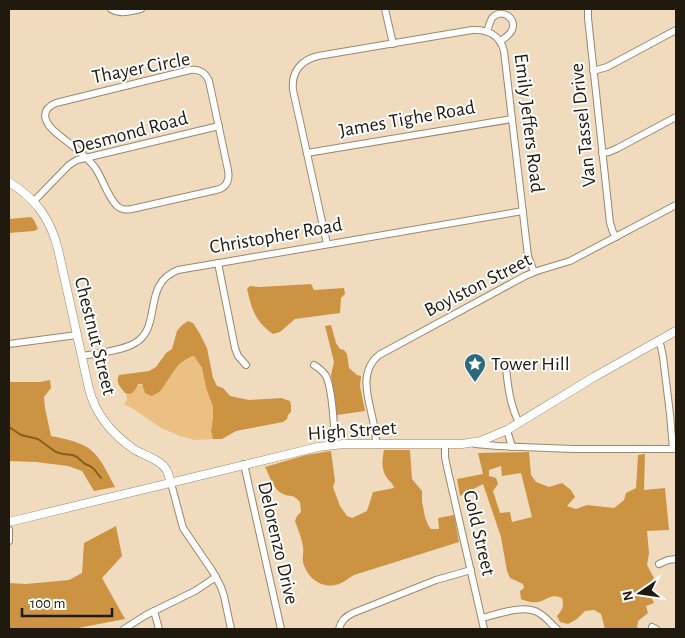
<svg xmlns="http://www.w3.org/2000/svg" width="685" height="638" viewBox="0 0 685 638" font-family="'Alegreya Sans',sans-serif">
  <rect width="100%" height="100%" fill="#f1dbbe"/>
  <!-- green -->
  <polygon fill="#ecbf83" points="194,356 202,368 206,388 213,407 213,418 211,431 213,439 195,440 180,436 161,428 135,410 124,404 127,400 126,393 131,393 135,390 137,384 160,391 170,375 185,359"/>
  <!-- forest -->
  <g fill="#cc9442" fill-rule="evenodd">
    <polygon points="31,217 34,220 38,229 34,231 9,233 9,219"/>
    <path d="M311 284 314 290 344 288 345 294 341 298 340 313 295 319 280 332 273 334C255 321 252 310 247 289L250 286 260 287Z"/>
    <path d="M188 321 193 323 200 334 207 348 213 378 217 386 223 388 230 396 249 400 281 398 290 401 291 406V412L288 415 287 419 283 422 236 431 222 439H213L211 431 213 418V407L206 388 202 368 194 356C176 361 172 376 161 390 159 393 155 394 151 396L145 393 142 384H138L135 390 131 394 125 393C121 388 115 382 119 375L149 371 156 367 166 353 172 349 177 331 181 326Z"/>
    <polygon points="331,325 336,343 340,349 344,350 347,354 349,368 357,375 361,376 360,386 365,411 337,415 331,375 334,362 325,326"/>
    <path d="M50 380 51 388 44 397 45 408 51 436C93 444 96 450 115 487L94 491 82 471 68 466 36 462 9 461V382H40Z"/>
    <path d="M384 450H410L412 479 422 491V502L425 517 428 525 431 529H439L438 518 454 515 459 542 354 575C350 577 346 581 341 583 324 591 307 579 303 562 302 557 304 552 303 547 302 538 298 530 295 521L297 516 301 512 300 502C292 493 292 498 283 494 273 490 270 476 265 467L306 455 331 451 335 481 333 487 340 506 347 516 352 518 367 511 373 492 394 488C393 483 390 482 387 478 381 469 382 461 384 450Z"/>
    <path d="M529 452 531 475 536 482 549 487 562 483 571 490 575 497 567 506 576 509 587 505 614 508 624 500 626 493 636 488 638 455 645 454 644 490 665 488 669 530 647 531 649 553 647 565 654 578C645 588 649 592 654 603L646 606 648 613 638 621 637 629H605L601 614 594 610 585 611 577 619 568 624 560 622 557 616C563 609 564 606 562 598 550 593 548 600 538 602 532 603 526 601 521 599L520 591 524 588 523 584 510 578 507 571 501 537 483 484 460 496 457 479 483 474 478 453ZM501 466 502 476 521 473 532 517 512 522 510 512 500 513 493 491 498 484 496 478 489 476V470Z"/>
    <polygon points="116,526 122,556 102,578 125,619 73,629 9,629 9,583 26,584 69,580 82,573 84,543"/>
  </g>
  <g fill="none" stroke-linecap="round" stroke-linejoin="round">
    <!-- stream -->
    <polyline stroke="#865e1d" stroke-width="2" points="9,427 21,435 38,439 56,452 63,454 73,455 77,457 85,464 90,466 94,469 101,478"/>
    <!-- minor casing -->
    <g stroke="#9b876d" stroke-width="8">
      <g id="minor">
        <path d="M111 9C121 15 130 11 141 9"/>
        <polyline points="385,9 393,44"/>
        <polyline points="588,9 588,18 610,223 613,232 616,237"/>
        <path d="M487 31C489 27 490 20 493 17 503 8 517 19 512 30 510 35 504 38 500 42"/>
        <path d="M190 70C199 69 205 72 209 81L228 170C230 181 226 188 216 190L132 209C126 210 122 210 117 206 108 197 103 180 96 169 86 154 66 142 53 130 43 120 41 109 56 103Z"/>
        <polyline points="593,71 607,67 676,30"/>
        <polyline points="307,153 512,119"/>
        <polyline points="602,153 609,152 618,148 676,117"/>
        <polyline points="34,201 69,165 77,160 219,126"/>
        <path d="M327 244 293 90C291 72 301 60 318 56L472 30C487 29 500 35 504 51L528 256 534 272"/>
        <polyline points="218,263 235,348 238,356 246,365"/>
        <polyline points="659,341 661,347 663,357 670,414 673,449"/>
        <polyline points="9,344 77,335"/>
        <path d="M82 356C97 353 122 351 135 343 163 327 141 284 178 270L523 211"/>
        <path d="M314 365C319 368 323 371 326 376 333 390 334 427 335 444"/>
        <path d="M506 368C508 387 510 405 519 423"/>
        <polyline points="507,430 512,447"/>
        <path d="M376 444C377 414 352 377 379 355L525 276 537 271 570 261 676 205"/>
        <polyline points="445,444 445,457 447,467 484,629"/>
        <polyline points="475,444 498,446 573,449 676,449"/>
        <polyline points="244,464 281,629"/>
        <polyline points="171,483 183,528 213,572 221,587 224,596 231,629"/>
        <polyline points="9,530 9,541"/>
        <polyline points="659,564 668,560 676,559"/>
        <polyline points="154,611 159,629"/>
        <path d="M482 618C499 614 523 604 539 613 546 617 551 624 557 629"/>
        <polyline points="652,627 656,629"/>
        <polyline points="124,629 146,615 195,591 216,577"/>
        <path d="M339 629C341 620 346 616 353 613L436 580 471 570"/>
      </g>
    </g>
    <!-- major casing -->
    <g stroke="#9b876d" stroke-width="9">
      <g id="major">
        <path d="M9 182C36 199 50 218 58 249L89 389C96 416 113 435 135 450 144 455 160 460 165 468 169 472 169 478 171 483"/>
        <polyline points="9,522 318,447 343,444 462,444 481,441 507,430 594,377 676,331"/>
      </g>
    </g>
    <!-- minor -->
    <use href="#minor" stroke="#fff" stroke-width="6"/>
    <!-- major -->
    <use href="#major" stroke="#fff" stroke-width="8"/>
  </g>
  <!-- icons -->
  <defs>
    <g id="sight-pin" transform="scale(1.125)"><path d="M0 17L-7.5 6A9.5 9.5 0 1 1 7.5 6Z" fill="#2b697f" stroke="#fff"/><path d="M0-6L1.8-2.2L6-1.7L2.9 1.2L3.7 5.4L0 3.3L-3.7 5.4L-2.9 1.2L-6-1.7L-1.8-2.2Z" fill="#fff"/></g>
  </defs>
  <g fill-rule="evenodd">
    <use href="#sight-pin" x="475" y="364"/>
  </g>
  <g text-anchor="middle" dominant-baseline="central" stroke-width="4" stroke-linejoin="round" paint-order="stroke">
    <!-- street labels -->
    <g font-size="20" fill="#20190e" stroke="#fff">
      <text transform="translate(141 68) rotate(-11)">Thayer Circle</text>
      <text transform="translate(407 119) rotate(-10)">James Tighe Road</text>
      <text transform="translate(529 123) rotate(83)">Emily Jeffers Road</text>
      <text transform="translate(583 125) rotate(-96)">Van Tassel Drive</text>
      <text transform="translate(130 133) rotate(-15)">Desmond Road</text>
      <text transform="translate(276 236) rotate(-10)">Christopher Road</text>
      <text transform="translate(478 285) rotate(-27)">Boylston Street</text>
      <text transform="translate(95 336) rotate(76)">Chestnut Street</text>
      <text transform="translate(352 431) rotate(-4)">High Street</text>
      <text transform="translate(479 533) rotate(77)">Gold Street</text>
      <text transform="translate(278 543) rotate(77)">Delorenzo Drive</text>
    </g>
    <!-- poi labels -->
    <g font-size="20" fill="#20190e" stroke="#fff" text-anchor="start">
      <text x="491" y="364">Tower Hill</text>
    </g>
  </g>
  <!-- border -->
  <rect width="685" height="638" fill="none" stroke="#20190e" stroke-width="20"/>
  <!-- north arrow -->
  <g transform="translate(640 593) rotate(257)" stroke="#ffffff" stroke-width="4" paint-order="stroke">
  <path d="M0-4L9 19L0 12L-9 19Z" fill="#20190e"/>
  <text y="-8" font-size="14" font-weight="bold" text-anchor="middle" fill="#20190e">N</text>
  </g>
  <!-- scale -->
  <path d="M22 608v8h90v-8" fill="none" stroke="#20190e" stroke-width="2.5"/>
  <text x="30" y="608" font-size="15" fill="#20190e" stroke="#ffffff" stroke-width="4" paint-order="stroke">100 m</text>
</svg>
